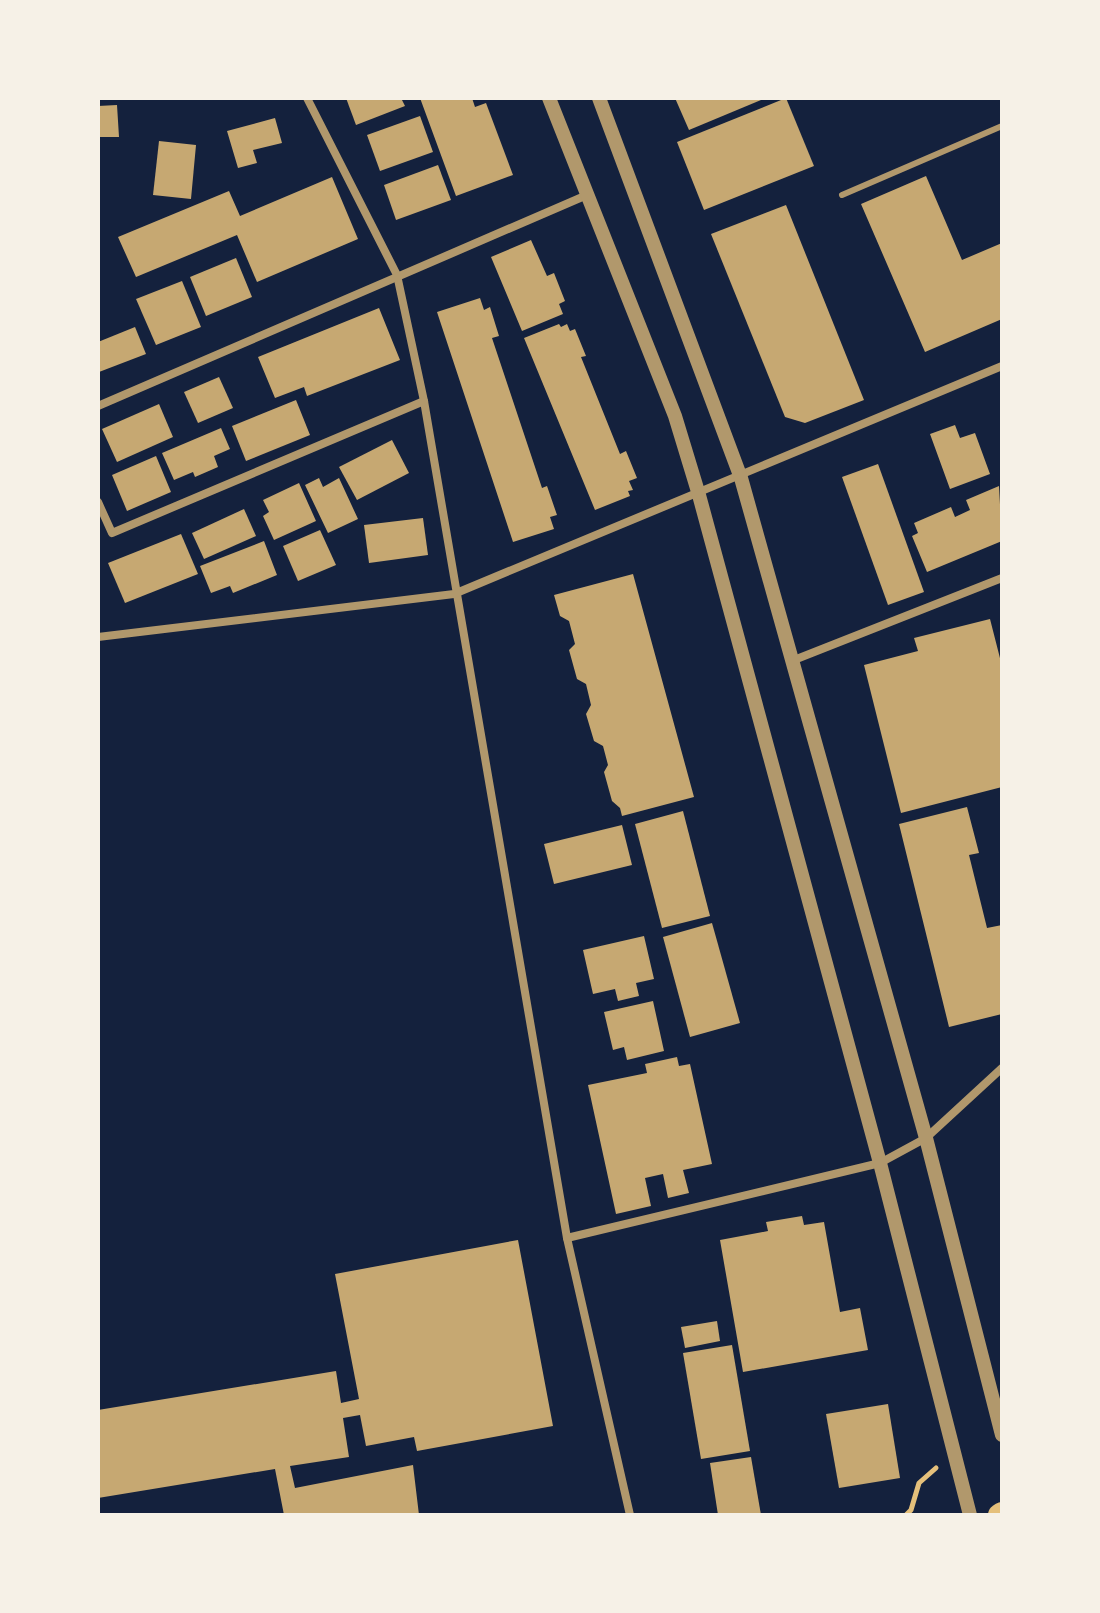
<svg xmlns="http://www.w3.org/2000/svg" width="1100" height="1613" viewBox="0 0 1100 1613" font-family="Rubik,sans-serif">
  <rect width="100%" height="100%" fill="#14213d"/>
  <!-- building -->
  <g fill="#c6a872">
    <polygon points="346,98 401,98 405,106 356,125"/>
    <polygon points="420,98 472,98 475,107 486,103 513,175 456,196"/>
    <polygon points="675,98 766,98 689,130"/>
    <polygon points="786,98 814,166 704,210 677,142"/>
    <polygon points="117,105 119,137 98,137 98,106"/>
    <polygon points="420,116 433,152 380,171 367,135"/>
    <polygon points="275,118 282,143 253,150 257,163 238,168 227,131"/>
    <polygon points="159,141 196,145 191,199 153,195"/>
    <polygon points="438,165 451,200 396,220 384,185"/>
    <polygon points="926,176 962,260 1002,243 1002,319 925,352 861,204"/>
    <polygon points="332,177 358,239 257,282 237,235 136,277 118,237 229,191 240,216"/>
    <polygon points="786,205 864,400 805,423 785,417 711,234"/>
    <polygon points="531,240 547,276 554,273 565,301 559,304 563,314 522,331 491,257"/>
    <polygon points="236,258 252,297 206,316 190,277"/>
    <polygon points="182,281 201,327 156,345 136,299"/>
    <polygon points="480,298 484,310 490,307 499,336 492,338 542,488 547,486 557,515 550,517 554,529 513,542 437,312"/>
    <polygon points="379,308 400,360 307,396 304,387 275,398 258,357"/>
    <polygon points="559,324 561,327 567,324 570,331 575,329 586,356 581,357 620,454 626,451 637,478 629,481 633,490 628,491 630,496 595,510 524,338"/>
    <polygon points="135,327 146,354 99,372 98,342"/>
    <polygon points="219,377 233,408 198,423 184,392"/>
    <polygon points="296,400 310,435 246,461 232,426"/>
    <polygon points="159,404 173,437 117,462 102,429"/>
    <polygon points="955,425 960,438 975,433 990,474 950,489 930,434"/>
    <polygon points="221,428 230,449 214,456 218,467 195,477 193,472 174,480 162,453"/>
    <polygon points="392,440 409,473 357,500 339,467"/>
    <polygon points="156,456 171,492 127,511 112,475"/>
    <polygon points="878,464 924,592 888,605 842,477"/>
    <polygon points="319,478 323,487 339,478 358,519 328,533 305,485"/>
    <polygon points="299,483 316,521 274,540 263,516 269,512 263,500"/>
    <polygon points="999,486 1002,541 927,572 912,536 918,533 914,523 951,507 955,517 970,510 966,500"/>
    <polygon points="244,509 256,536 204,559 192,533"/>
    <polygon points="423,518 428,555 369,563 364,525"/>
    <polygon points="320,530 336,565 298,581 283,546"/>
    <polygon points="181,534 198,574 125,603 108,563"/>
    <polygon points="264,541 277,575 233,593 230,586 211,593 200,566"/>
    <polygon points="633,574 694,797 622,816 620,808 612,801 604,772 608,765 603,746 594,741 586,714 591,705 586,684 577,679 569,650 575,644 569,621 560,616 554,595"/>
    <polygon points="990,619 1002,666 1002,787 901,813 864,665 918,651 914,638"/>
    <polygon points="967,807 979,853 969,855 987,928 1002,925 1002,1014 949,1027 899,824"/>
    <polygon points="683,811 710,916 662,928 635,824"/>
    <polygon points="622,825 632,865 554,884 544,844"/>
    <polygon points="712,923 740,1023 690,1037 663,937"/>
    <polygon points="644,936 654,979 636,983 639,996 618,1001 615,989 593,994 583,950"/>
    <polygon points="653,1001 664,1051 627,1060 624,1047 613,1050 604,1012"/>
    <polygon points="677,1057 679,1066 690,1064 712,1164 683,1170 689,1193 668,1198 663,1174 645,1178 651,1206 616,1214 588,1085 647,1073 645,1064"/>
    <polygon points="802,1216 804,1225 824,1222 840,1312 860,1308 868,1350 743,1372 720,1240 768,1231 766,1222"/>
    <polygon points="518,1240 553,1426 417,1451 414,1437 366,1446 360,1415 343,1418 349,1457 290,1466 295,1488 413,1465 419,1515 284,1515 275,1469 98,1498 98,1410 336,1371 341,1403 359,1399 335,1274"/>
    <polygon points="717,1321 720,1341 685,1348 681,1327"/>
    <polygon points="732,1345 750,1451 701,1459 683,1353"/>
    <polygon points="888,1404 900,1478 839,1488 826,1414"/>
    <polygon points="751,1457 761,1515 718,1515 710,1463"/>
  </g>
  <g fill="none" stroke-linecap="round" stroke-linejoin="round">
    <!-- path -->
    <polyline stroke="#e5c07b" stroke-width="5" points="906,1515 911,1510 919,1483 936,1468"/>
    <!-- service -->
    <polyline stroke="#b1986c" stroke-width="6" points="842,195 1002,126"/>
    <!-- minor -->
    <g stroke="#b1986c" stroke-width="8">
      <polyline points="307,98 397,275 424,401 567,1238 630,1515"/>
      <polyline points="98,406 587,195"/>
      <polyline points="98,502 112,533 424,401"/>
      <polyline points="98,637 454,594 1002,366"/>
      <polyline points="794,660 1002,578"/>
      <polyline points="567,1238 880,1163 926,1138 1002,1068"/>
    </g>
    <!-- tertiary -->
    <g stroke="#b1986c" stroke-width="14">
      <polyline points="549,98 675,416 699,495 880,1163 970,1515"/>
      <polyline points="599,98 741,478 926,1138 1002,1435"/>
    </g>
    <!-- trunk -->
    <polyline stroke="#e5c07b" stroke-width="22" points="999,1515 1002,1513"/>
  </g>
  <!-- border -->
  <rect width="1100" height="1613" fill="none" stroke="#f6f1e7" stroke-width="200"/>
</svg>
